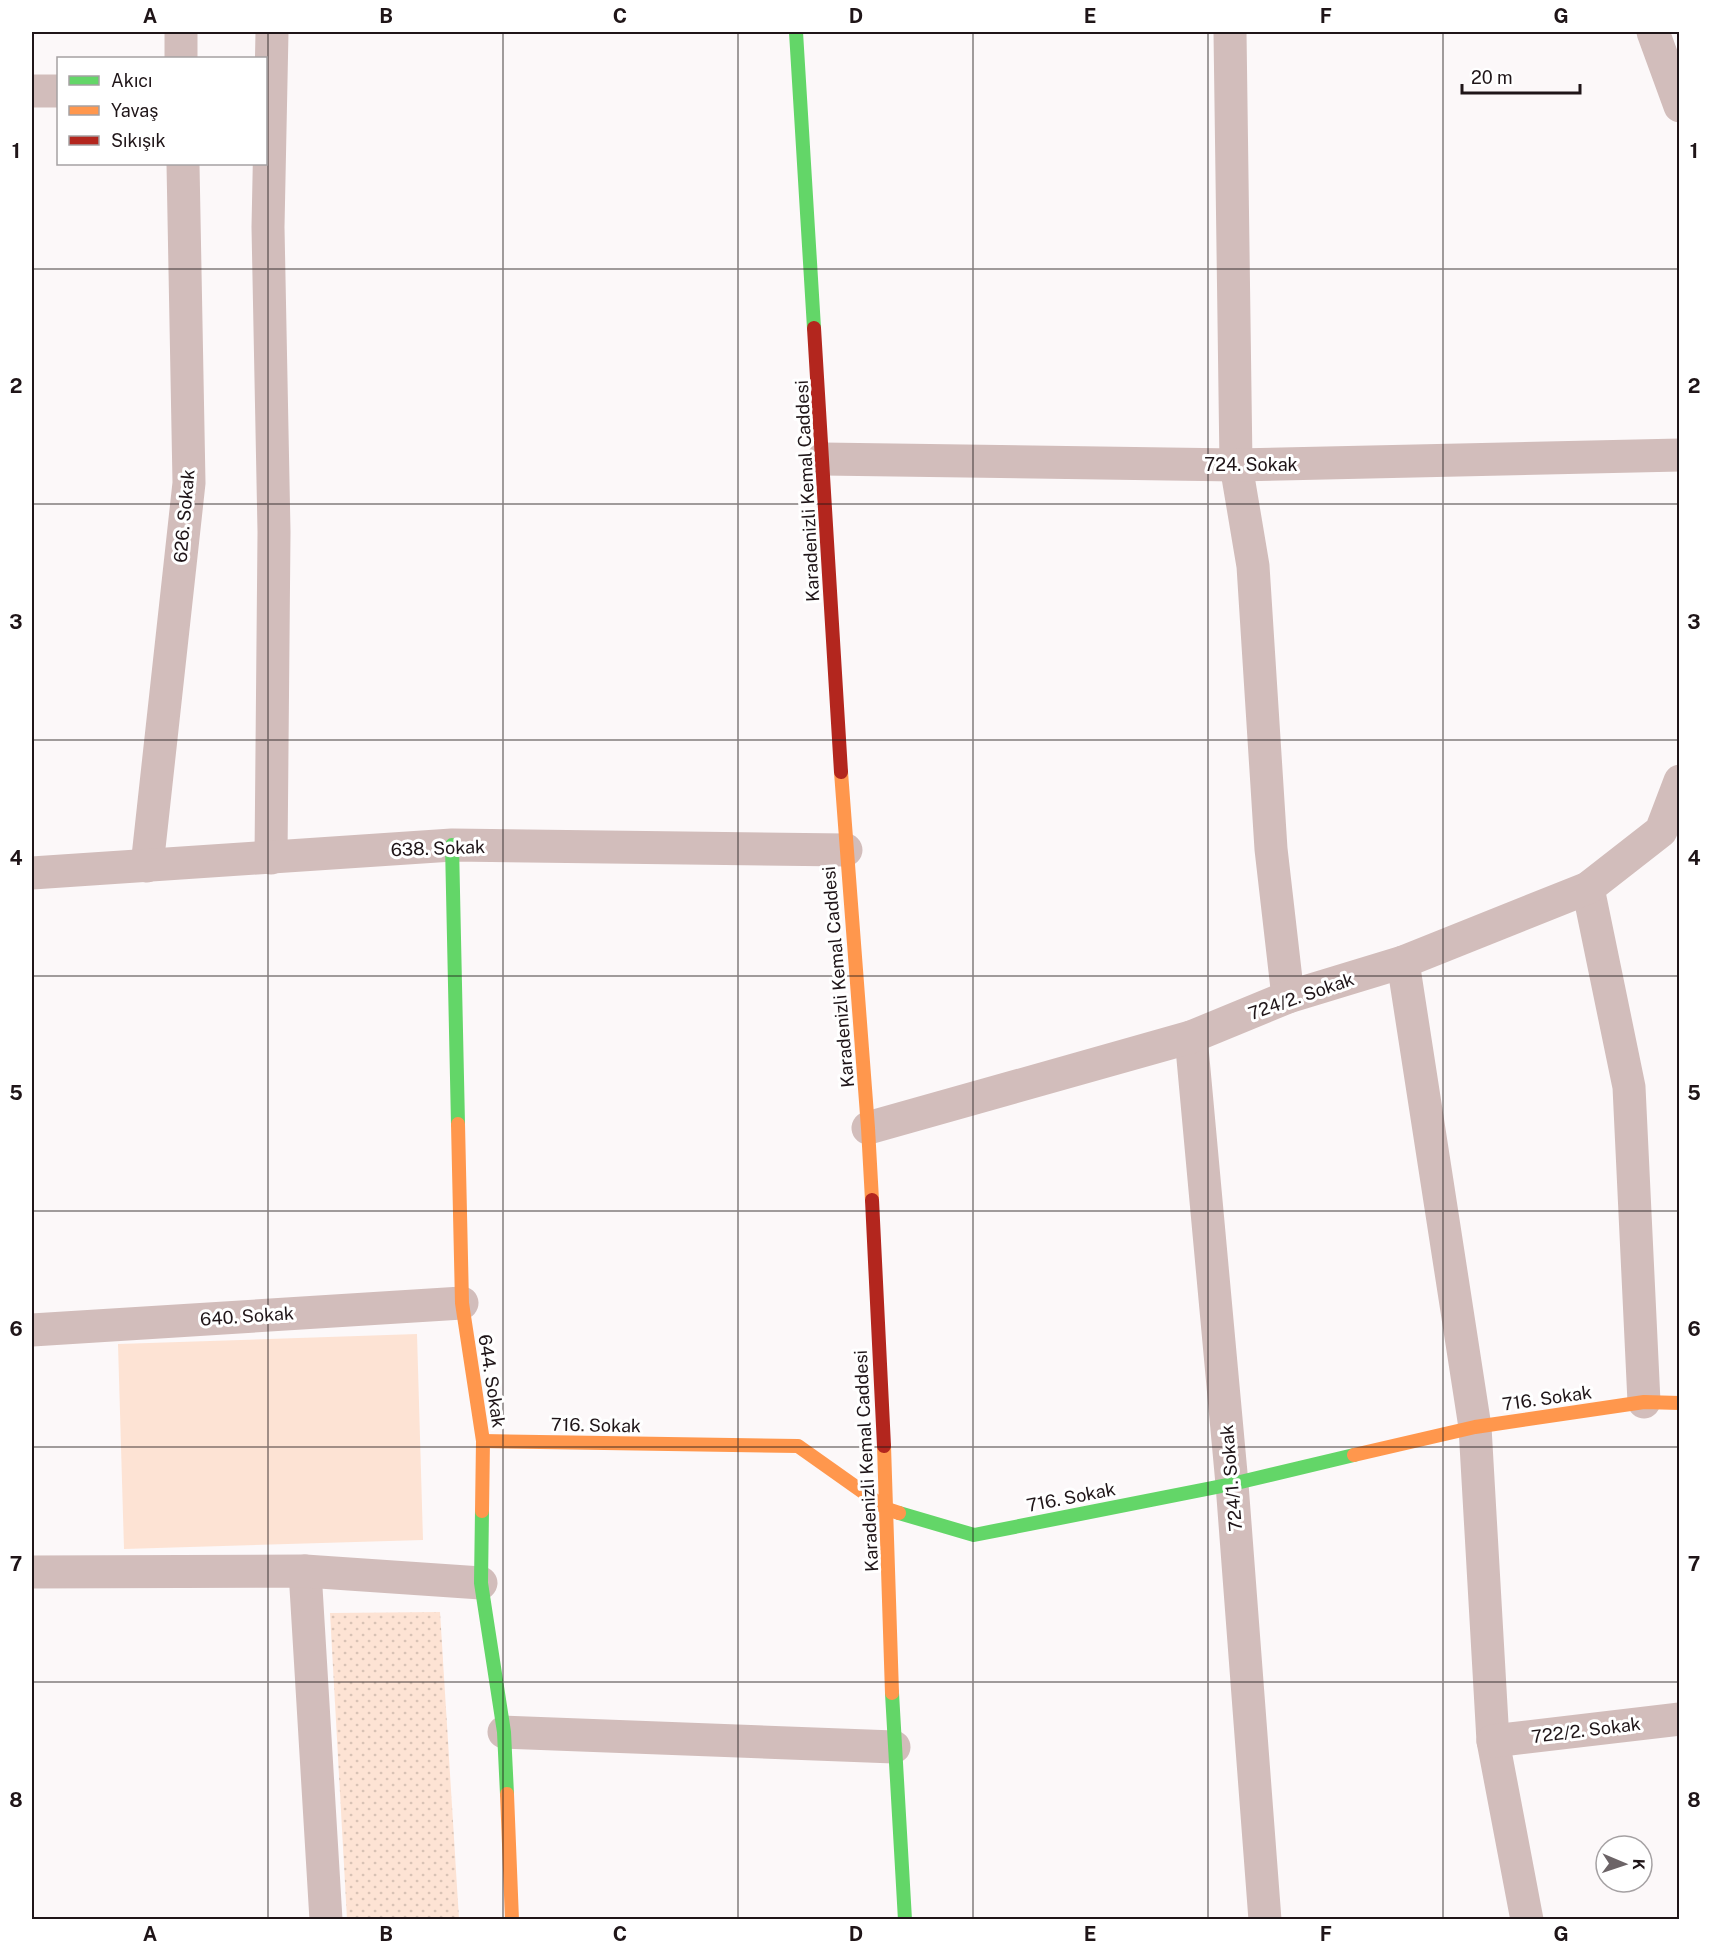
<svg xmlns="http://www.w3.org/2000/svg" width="1711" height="1951" viewBox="0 0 1711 1951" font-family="'Public Sans',sans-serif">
  <defs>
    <pattern id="grass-dots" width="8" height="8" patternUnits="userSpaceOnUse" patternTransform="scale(1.5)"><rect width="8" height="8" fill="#fde3d4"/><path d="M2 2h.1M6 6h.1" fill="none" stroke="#d8c2b5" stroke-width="1.8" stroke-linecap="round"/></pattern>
  </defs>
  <rect width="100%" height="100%" fill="#fcf8f9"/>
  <!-- grass -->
  <polygon fill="url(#grass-dots)" points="440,1612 459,1919 347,1919 330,1613"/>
  <!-- park -->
  <polygon fill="#fde3d4" points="417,1334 423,1540 124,1549 118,1344"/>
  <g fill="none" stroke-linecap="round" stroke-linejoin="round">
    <!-- street -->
    <g stroke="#d2bdbb" stroke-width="33">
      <polyline points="181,32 181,58"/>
      <polyline points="1230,32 1236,465 1253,566 1271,849 1288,997"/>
      <polyline points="1653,32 1680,106"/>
      <polyline points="32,91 58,91"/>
      <polyline points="823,459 1236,465 1680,455"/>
      <polyline points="271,858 274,532 268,227 272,32"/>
      <polyline points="147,866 189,483 183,164"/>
      <polyline points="32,873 452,845 846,850"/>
      <polyline points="1588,888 1629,1087 1644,1402"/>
      <polyline points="1403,962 1475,1427 1493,1741 1527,1920"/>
      <polyline points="1191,1037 1232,1484 1265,1920"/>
      <polyline points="868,1128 1191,1037 1288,997 1403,962 1588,888 1661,831 1680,781"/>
      <polyline points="32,1330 462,1303"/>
      <polyline points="305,1571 326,1920"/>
      <polyline points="32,1572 305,1571 481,1583"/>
      <polyline points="504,1732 894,1747"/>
      <polyline points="1493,1741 1680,1719"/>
    </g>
    <!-- fast -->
    <g stroke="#63d668" stroke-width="14">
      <polyline points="796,32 814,328"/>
      <polyline points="452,845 458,1124"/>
      <polyline points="482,1511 481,1583 504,1732 507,1794"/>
      <polyline points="899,1513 974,1535 1232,1484 1354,1455"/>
      <polyline points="892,1693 905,1920"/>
    </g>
    <!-- slow -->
    <g stroke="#ff974d" stroke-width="14">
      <polyline points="841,772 868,1128 872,1200"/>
      <polyline points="458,1124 462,1303 483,1441 482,1511"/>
      <polyline points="483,1441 798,1446 887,1509 899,1513"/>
      <polyline points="884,1446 892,1693"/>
      <polyline points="1354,1455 1475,1427 1644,1402 1680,1403"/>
      <polyline points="507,1794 512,1920"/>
    </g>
    <!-- jam -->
    <g stroke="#b3261e" stroke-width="14">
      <polyline points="814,328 841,772"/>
      <polyline points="872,1200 884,1446"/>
    </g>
  </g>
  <!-- grid -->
  <path fill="none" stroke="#1f1518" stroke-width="1.5" stroke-opacity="0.55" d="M268 32V1920M503 32V1920M738 32V1920M973 32V1920M1208 32V1920M1443 32V1920M32 269H1680M32 504H1680M32 740H1680M32 976H1680M32 1211H1680M32 1447H1680M32 1682H1680"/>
  <g text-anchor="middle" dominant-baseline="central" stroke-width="6" stroke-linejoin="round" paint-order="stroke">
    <!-- street labels -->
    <g font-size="18" fill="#1f1518" stroke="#fff">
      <text x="1251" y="464">724. Sokak</text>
      <text transform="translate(807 491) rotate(-93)">Karadenizli Kemal Caddesi</text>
      <text transform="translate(184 516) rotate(-85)">626. Sokak</text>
      <text transform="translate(438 848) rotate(-2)">638. Sokak</text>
      <text transform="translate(838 977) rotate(-95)">Karadenizli Kemal Caddesi</text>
      <text transform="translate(1301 996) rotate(-19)">724/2. Sokak</text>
      <text transform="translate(247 1316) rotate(-4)">640. Sokak</text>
      <text transform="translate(492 1381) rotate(81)">644. Sokak</text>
      <text transform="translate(1547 1398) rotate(-8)">716. Sokak</text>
      <text transform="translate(596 1425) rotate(1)">716. Sokak</text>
      <text transform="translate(866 1461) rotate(-93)">Karadenizli Kemal Caddesi</text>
      <text transform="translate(1231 1478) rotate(-95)">724/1. Sokak</text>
      <text transform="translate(1071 1497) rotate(-11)">716. Sokak</text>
      <text transform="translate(1586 1730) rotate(-7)">722/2. Sokak</text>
    </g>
  </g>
  <!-- border -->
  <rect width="1711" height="1951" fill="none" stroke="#ffffff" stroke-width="66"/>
  <!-- legend -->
  <rect x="57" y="57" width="210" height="108" fill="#ffffff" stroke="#a5a1a3" stroke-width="1.5"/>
  <rect x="69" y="76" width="30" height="9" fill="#63d668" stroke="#a5a1a3" stroke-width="1.5"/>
  <text x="111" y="87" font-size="18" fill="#1f1518">Akıcı</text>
  <rect x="69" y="106" width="30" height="9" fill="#ff974d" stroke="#a5a1a3" stroke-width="1.5"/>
  <text x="111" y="117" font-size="18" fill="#1f1518">Yavaş</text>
  <rect x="69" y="136" width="30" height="9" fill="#b3261e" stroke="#a5a1a3" stroke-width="1.5"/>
  <text x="111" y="147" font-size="18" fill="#1f1518">Sıkışık</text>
  <!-- north arrow -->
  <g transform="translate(1624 1864) rotate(92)"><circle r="28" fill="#ffffff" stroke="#a5a1a3" stroke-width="1.5"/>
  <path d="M0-4.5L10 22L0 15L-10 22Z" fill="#6c6467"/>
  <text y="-9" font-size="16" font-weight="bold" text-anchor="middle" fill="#1f1518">K</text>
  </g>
  <!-- scale -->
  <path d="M1462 84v9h118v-9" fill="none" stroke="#1f1518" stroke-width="3"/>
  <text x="1471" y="84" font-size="18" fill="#1f1518" stroke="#ffffff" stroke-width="4.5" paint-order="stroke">20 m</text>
  <rect x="33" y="33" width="1645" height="1885" fill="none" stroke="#1f1518" stroke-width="2"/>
  <g font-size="20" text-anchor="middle" font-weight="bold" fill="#1f1518">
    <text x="150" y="23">A</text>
    <text x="386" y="23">B</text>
    <text x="620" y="23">C</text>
    <text x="856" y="23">D</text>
    <text x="1090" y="23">E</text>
    <text x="1326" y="23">F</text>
    <text x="1561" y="23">G</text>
    <text x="16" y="158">1</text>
    <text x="1694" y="158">1</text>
    <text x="16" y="393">2</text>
    <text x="1694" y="393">2</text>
    <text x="16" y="629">3</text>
    <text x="1694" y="629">3</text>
    <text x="16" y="865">4</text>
    <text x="1694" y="865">4</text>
    <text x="16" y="1100">5</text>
    <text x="1694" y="1100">5</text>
    <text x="16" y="1336">6</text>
    <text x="1694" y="1336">6</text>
    <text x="16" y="1571">7</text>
    <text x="1694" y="1571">7</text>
    <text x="16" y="1807">8</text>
    <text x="1694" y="1807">8</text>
    <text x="150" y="1941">A</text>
    <text x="386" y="1941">B</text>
    <text x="620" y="1941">C</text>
    <text x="856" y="1941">D</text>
    <text x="1090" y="1941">E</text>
    <text x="1326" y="1941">F</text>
    <text x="1561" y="1941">G</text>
  </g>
</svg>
